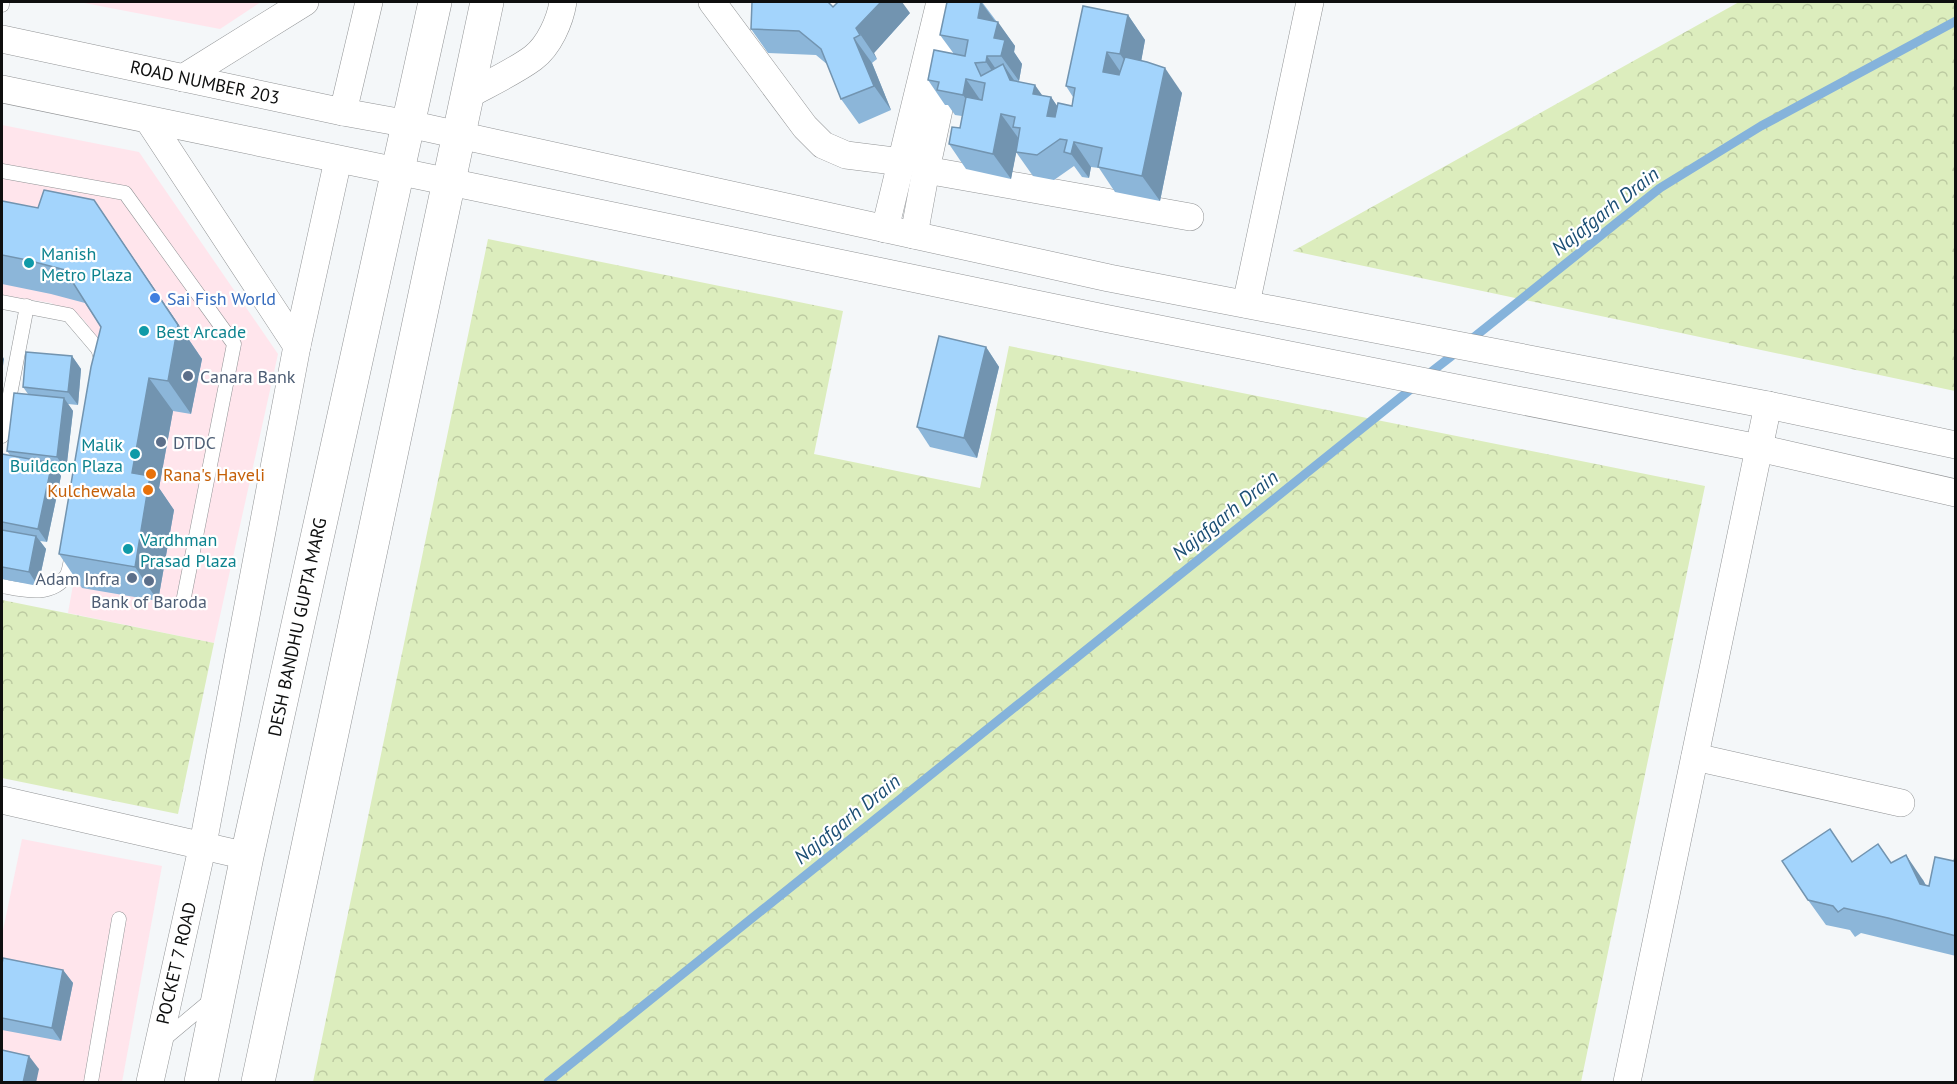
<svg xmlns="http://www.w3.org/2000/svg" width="1957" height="1084" viewBox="0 0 1957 1084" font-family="'PT Sans',sans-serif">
  <defs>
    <pattern id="forest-crowns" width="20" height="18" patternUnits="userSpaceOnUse" patternTransform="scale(1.5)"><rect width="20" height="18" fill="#dcedbd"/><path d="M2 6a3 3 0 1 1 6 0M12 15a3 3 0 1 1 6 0" fill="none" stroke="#bccaa1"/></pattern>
  </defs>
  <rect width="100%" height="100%" fill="#f4f7f9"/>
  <!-- commercial -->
  <g fill="#ffe5ec">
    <polygon points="79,2 261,2 220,29"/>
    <polygon points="2,125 139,152 278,354 214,643 68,613 110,377 105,348 83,319 51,303 2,295"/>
    <polygon points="22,839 162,866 122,1082 2,1082 2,935"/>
  </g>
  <!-- forest -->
  <g fill="url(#forest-crowns)">
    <polygon points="1739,2 1955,2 1955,391 1293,251"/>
    <polygon points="488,239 843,311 814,454 980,488 1009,346 1705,486 1581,1082 313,1082"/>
    <polygon points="2,600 214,643 178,814 2,778"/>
  </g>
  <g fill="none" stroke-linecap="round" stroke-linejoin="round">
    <!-- stream -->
    <g stroke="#85b3db" stroke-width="9">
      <polyline points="1468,342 1660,188 1761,126 1956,21"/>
      <polyline points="1426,376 1458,351"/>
      <polyline points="548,1082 1416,385"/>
    </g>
    <!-- service casing -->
    <g stroke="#929496" stroke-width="15">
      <g id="service">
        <polyline points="2,5 2,2"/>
        <polyline points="2,171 125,193 234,344 184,597"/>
        <polyline points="2,302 69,315 98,349 102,361"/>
        <polyline points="2,436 27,306"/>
        <path d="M2 586C23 590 52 598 67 575 70 569 71 558 72 552"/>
        <polyline points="162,1041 211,1000"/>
        <polyline points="91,1082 119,919"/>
      </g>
    </g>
    <!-- minor casing -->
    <g stroke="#929496" stroke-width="28">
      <g id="minor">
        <polyline points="712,2 805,127 823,145 846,155 902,162"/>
        <polyline points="2,39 343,112 409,124 1109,278 1768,405 1956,445"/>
        <polyline points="183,78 305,2"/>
        <polyline points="2,89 1104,318 1759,448 1956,493"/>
        <path d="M468 95C488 84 514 72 533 58 549 46 560 21 563 2"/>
        <polyline points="343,112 369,2"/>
        <polyline points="149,121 297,346"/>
        <polyline points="926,170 1190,217"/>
        <polyline points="885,229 940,2"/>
        <polyline points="914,235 926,170 962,2"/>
        <polyline points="1246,304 1310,2"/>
        <polyline points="1695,757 1901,803"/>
        <polyline points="2,800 247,856"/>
        <polyline points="150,1082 203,844 297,346 338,160"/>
        <polyline points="1627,1082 1768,405"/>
      </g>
    </g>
    <!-- tertiary casing -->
    <g stroke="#929496" stroke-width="34">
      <g id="tertiary">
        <polyline points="201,1082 247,856 435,2"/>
        <polyline points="258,1082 487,2"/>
      </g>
    </g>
    <!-- service -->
    <use href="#service" stroke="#fff" stroke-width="14"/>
    <!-- minor -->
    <use href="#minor" stroke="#fff" stroke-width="27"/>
    <!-- tertiary -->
    <use href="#tertiary" stroke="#fff" stroke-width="33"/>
  </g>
  <!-- wall -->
  <g fill="#8cb6d9">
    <polygon points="947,2 982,2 1015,46 1014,52 1022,64 1019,81 1015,81 1043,96 1051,97 1057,106 1072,106 1073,97 1066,86 1128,15 1145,40 1141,61 1182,93 1160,201 1115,192 1099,168 1091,167 1089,178 1082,177 1074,166 1054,180 1033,176 1016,152 1011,179 966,169 949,144 960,128 962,116 955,115 948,105 945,105 928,80 954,54 940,35"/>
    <polygon points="833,7 910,13 874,53 877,59 872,63 891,110 859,124 841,99 828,65 816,55 768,53 751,29"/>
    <polygon points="2,201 117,234 202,359 191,414 173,411 159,488 174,510 158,601 82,588 59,554 101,327 85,303 51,294 2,284"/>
    <polygon points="986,347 999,367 977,458 930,447 917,427"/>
    <polygon points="72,356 81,369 78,405 68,404 73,411 66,471 56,469 61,476 47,542 40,541 46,549 38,586 2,579 2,458 10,455 7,451 28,394 23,387"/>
    <polygon points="1956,854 1956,956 1861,933 1855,937 1850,930 1826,925 1808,900 1853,862 1891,862 1923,880 1926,885 1929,886 1954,861"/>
    <polygon points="2,964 63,970 73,983 61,1041 2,1030"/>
  </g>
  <!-- shaded-wall -->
  <g fill="#7294b0">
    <polygon points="881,2 902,2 910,13 874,53 877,59 856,28"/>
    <polygon points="981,2 997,24 998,22 1015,46 1014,52 1022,64 1019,81 1001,56 978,18"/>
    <polygon points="1128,15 1145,40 1138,79 1120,54"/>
    <polygon points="854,38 872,63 891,110 874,86"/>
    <polygon points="1107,52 1124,77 1103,72"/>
    <polygon points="987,56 1004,81 1003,87 986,62"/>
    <polygon points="1003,64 1020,89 1010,80"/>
    <polygon points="1165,68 1182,93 1160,201 1142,176"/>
    <polygon points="966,79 983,104 980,120 963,95"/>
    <polygon points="1035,85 1049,105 1051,97 1068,122 1064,140 1033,94"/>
    <polygon points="1001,114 1019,139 1011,179 993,154"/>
    <polygon points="1074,142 1091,167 1089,178 1071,154"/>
    <polygon points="94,200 202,359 191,414 168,381"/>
    <polygon points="986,347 999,367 977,458 964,438"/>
    <polygon points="2,355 4,359 2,373"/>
    <polygon points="72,356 81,369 78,405 68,392"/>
    <polygon points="149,378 173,411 159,488 174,510 158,601 135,567 132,473"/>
    <polygon points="64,398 73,411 66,471 57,457"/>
    <polygon points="52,463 61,476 47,542 38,529"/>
    <polygon points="36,536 46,549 38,586 29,572"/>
    <polygon points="1906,855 1923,880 1937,908 1920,884"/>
    <polygon points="63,970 73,983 61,1041 52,1028"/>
    <polygon points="29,1056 39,1069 36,1083 23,1083"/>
  </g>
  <!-- building -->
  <g fill="#a3d4fc" stroke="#7294b0" stroke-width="1.5">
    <polygon points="752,2 828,2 833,7 838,2 881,2 856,28 860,35 854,38 874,86 841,99 821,49 799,31 751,29"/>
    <polygon points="947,2 981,2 978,18 998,22 994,38 1005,40 1001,56 987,56 986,62 975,63 981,76 1003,64 1010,80 1035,85 1033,94 1051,97 1047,116 1055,117 1058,103 1072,106 1075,88 1066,86 1083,6 1128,15 1120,54 1107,52 1103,72 1119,75 1125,57 1147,62 1165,68 1142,176 1098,167 1102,148 1074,142 1071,154 1064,152 1067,140 1060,139 1037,155 1016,152 1020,128 1013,127 1015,117 1001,114 993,154 949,144 952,127 960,128 966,97 982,100 985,83 966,79 963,95 937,90 939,82 928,80 934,50 965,56 968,40 940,35"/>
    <polygon points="44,190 94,200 178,325 168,381 149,378 132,473 150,476 135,567 59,554 91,367 101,327 65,270 27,260 2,255 2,201 38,208"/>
    <polygon points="939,336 986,347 964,438 917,427"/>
    <polygon points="26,352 72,356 68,392 23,387"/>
    <polygon points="14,393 64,398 57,457 7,451"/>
    <polygon points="2,454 52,463 38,529 2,522"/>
    <polygon points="2,530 36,536 29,572 2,567"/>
    <polygon points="1830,829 1852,862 1878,844 1891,863 1906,855 1920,884 1929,886 1935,857 1954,861 1956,854 1956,936 1888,918 1844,908 1838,912 1833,906 1808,900 1782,861"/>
    <polygon points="3,958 63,970 52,1028 2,1018 2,964"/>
    <polygon points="2,1050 29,1056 23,1083 2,1083"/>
  </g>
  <!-- markers -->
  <g fill="#0f9aa8" stroke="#fff" stroke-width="2">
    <circle cx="29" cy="263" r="6"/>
    <circle cx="144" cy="331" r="6"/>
    <circle cx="135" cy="454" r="6"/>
    <circle cx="128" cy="549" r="6"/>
  </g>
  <circle fill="#3f7fe0" stroke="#fff" stroke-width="2" cx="155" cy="298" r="6"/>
  <g fill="#5c6f8a" stroke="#fff" stroke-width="2">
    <circle cx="188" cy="376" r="6"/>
    <circle cx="161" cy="442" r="6"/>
    <circle cx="132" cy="578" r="6"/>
    <circle cx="149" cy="581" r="6"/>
  </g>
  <g fill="#e8710a" stroke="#fff" stroke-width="2">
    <circle cx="151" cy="474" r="6"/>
    <circle cx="148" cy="490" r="6"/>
  </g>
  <g text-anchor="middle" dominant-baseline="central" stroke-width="4.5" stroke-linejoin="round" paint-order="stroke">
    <!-- street labels -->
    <g font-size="18" fill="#0e0f0f" stroke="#fff">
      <text transform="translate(205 82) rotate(12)">ROAD NUMBER 203</text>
      <text transform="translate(297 627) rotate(-78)">DESH BANDHU GUPTA MARG</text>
      <text transform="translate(176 963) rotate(-77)">POCKET 7 ROAD</text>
    </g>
    <!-- culture labels -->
    <g font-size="18" fill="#0d838f" stroke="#fff" text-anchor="start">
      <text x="41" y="253">Manish<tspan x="41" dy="21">Metro Plaza</tspan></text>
      <text x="156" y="331">Best Arcade</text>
      <text x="123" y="444" text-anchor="end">Malik<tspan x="123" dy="21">Buildcon Plaza</tspan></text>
      <text x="140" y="539">Vardhman<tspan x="140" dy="21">Prasad Plaza</tspan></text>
    </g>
    <!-- shop labels -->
    <g font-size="18" fill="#366cbe" stroke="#fff" text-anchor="start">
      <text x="167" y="298">Sai Fish World</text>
    </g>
    <!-- service labels -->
    <g font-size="18" fill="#4e5e75" stroke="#fff" text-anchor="start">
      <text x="200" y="376">Canara Bank</text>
      <text x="173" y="442">DTDC</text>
      <text x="120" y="578" text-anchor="end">Adam Infra</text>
      <text x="149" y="601" text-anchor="middle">Bank of Baroda</text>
    </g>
    <!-- food labels -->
    <g font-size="18" fill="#c56008" stroke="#fff" text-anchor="start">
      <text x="163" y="474">Rana's Haveli</text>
      <text x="136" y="490" text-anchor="end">Kulchewala</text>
    </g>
    <!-- water labels -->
    <g font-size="20" font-style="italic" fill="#1b4e74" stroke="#fff">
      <text transform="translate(1605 211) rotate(-38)">Najafgarh Drain</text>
      <text transform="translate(1225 515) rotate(-39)">Najafgarh Drain</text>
      <text transform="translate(847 819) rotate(-39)">Najafgarh Drain</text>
    </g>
  </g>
  <!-- border -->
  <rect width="1957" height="1084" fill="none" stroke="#0e0f0f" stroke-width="6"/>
</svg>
